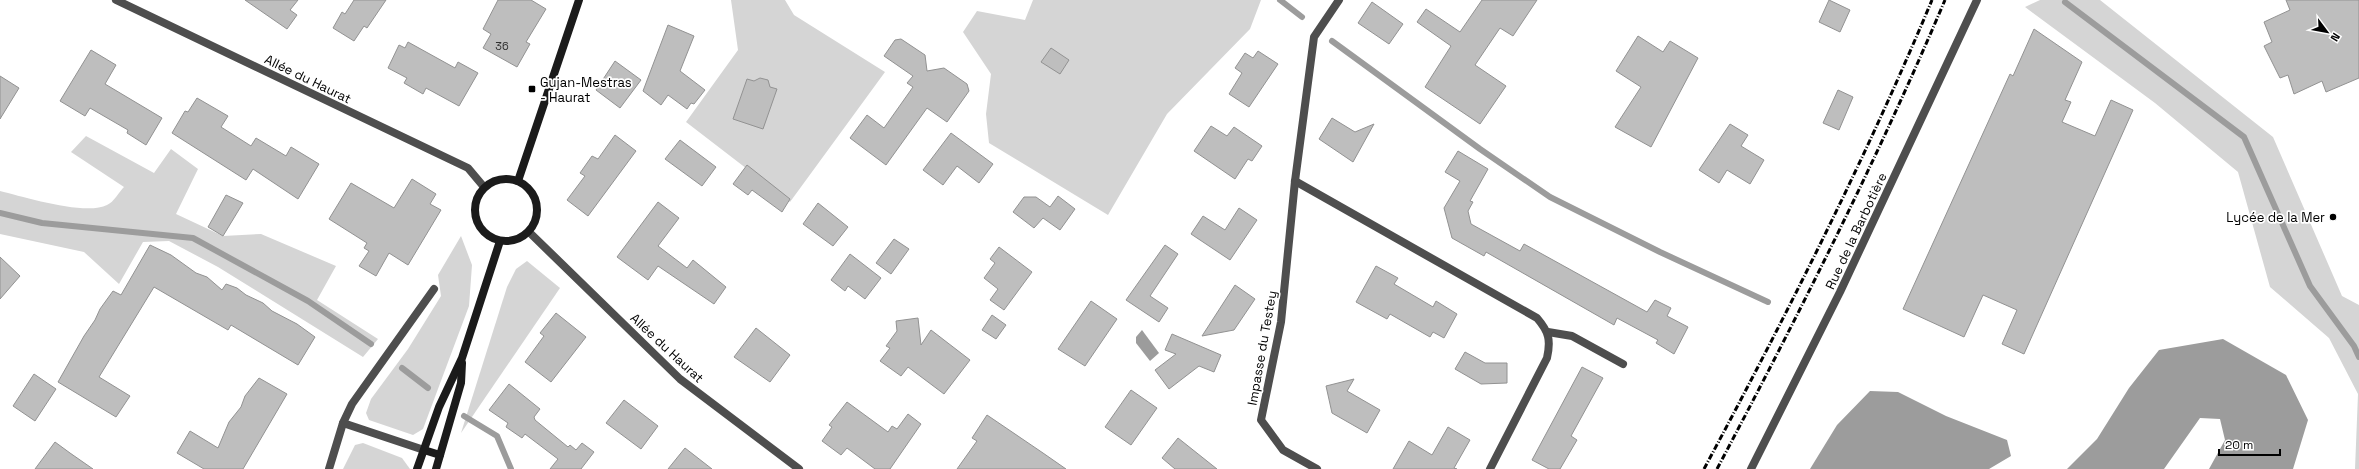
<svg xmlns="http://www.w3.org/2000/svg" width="2359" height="469" viewBox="0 0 2359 469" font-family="'Space Grotesk',sans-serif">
  <rect width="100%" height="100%" fill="#fff"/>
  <!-- green -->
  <g fill="#d5d5d5">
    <polygon points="731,0 785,0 794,15 885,72 790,202 686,122 738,50"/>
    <polygon points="1033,0 1261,0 1250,29 1167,114 1108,215 989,143 986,114 991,74 963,32 977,11 1025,20"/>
    <polygon points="2040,0 2100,0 2273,137 2342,296 2359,305 2359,469 2355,469 2358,394 2329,338 2270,287 2238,172 2155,103 2025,7"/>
    <path d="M86 136 154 173 171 149 198 169 176 214 223 236 261 234 336 266 317 300 378 339 363 357 218 267 169 241 143 242 119 284 84 252 0 234V191C24 197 86 216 107 205 114 202 119 192 124 187L71 152Z"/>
    <polygon points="461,236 472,265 469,306 423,429 413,435 369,420 366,413 371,399 408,349 441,296 438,275"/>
    <polygon points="527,261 560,288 461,433 507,287 516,269"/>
    <polygon points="363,443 402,458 410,469 343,469 355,445"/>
  </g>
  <!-- water -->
  <g fill="#9c9c9c">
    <polygon points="1142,330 1159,353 1150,361 1136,343 1136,337"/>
    <polygon points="2223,339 2286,375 2308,420 2293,469 2209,469 2225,440 2220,419 2200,418 2164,469 2067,469 2097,439 2129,388 2159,350"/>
    <polygon points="1870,391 1898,392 1946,416 2007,440 2011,456 1989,469 1810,469 1837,425"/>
  </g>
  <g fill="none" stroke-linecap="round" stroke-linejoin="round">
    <!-- stream -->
    <g stroke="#9c9c9c" stroke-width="6">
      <polyline points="1280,0 1302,17"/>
      <polyline points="2065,2 2244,137 2310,286 2354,346 2359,357"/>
      <polyline points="1332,41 1480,149 1550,197 1660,252 1768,302"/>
      <polyline points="0,213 42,223 193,238 308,301 371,344"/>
      <polyline points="402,368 428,388"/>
      <polyline points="464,416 497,436 511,469"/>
    </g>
  </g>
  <!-- building -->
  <g fill="#bebebe" stroke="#929292">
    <polygon points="245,0 298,0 290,10 297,15 287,29"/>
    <polygon points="354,0 386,0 367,28 364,26 354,41 333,28 342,12 345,14"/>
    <polygon points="498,0 531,0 546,9 526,42 530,44 517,67 483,48 491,34 483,29"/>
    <polygon points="1482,0 1537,0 1513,36 1500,28 1475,65 1506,86 1480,124 1425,87 1451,46 1417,22 1426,9 1460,32"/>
    <polygon points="1829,0 1850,10 1840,32 1819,22"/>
    <polygon points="2286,0 2359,0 2359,78 2326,92 2322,81 2294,94 2288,75 2280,78 2264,46 2272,42 2264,22 2290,10"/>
    <polygon points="1372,2 1403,24 1389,44 1358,23"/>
    <polygon points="668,25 694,36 680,71 705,90 694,104 691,103 687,109 668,95 661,105 643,91"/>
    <polygon points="2034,29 2082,62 2065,100 2071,102 2062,122 2095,136 2111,100 2133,110 2024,354 2002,344 2017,310 1983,295 1964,337 1903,309 2010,74 2013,76"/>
    <polygon points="1638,36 1663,52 1670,41 1698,58 1651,147 1615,127 1641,87 1616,71"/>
    <polygon points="901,39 925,55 927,71 944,68 967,84 969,91 947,122 927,108 886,165 850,138 867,115 884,128 913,87 907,83 913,76 884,56 895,40"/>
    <polygon points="408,42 455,68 458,62 478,73 459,106 426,88 423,94 404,83 407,78 388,68 399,45 405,48"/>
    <polygon points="1051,48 1069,60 1060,74 1041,62"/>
    <polygon points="91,50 116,65 105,84 162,118 146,145 127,133 128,130 90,108 85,116 60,101"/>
    <polygon points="1258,51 1278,64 1249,107 1229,94 1242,73 1235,68 1245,53 1253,58"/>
    <polygon points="615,61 641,80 620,108 596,90"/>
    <polygon points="0,76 19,88 0,119"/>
    <polygon points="760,78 768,80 770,87 777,89 763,129 733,119 747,79 754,81"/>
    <polygon points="1838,90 1853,97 1839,130 1823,123"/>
    <polygon points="197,98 228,116 221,127 251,146 256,138 286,156 291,147 319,164 298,199 253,169 246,180 172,133 185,111 188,112"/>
    <polygon points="1332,118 1355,132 1374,124 1353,162 1319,139"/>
    <polygon points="1730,124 1748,135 1741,146 1764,160 1750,184 1727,170 1719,183 1699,170"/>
    <polygon points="1211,126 1227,136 1234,127 1262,146 1252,161 1248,159 1235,179 1194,151"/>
    <polygon points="951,133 993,164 979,183 957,166 943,185 923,170"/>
    <polygon points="615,135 636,151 588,216 567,200 585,176 580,173 592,156 598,159"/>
    <polygon points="680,140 716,167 702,186 665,159"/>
    <polygon points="1458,151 1488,169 1470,201 1473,202 1468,211 1471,224 1520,251 1524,244 1647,312 1655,300 1671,308 1667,316 1688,327 1674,354 1656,343 1658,340 1617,318 1614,325 1486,252 1484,256 1452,238 1444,208 1460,181 1445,172"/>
    <polygon points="747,165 790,199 782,212 752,190 748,195 733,184"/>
    <polygon points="412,179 436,194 430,204 441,210 408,265 389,253 376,276 359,266 369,251 364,248 367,243 329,219 351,183 394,208"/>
    <polygon points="226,195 243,203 223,236 208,227"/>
    <polygon points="1058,196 1075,209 1060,230 1043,218 1034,228 1013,212 1024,197 1036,197 1050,207"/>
    <polygon points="658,202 679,218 658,246 687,268 693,260 726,287 714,304 658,266 648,280 617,257"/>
    <polygon points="818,203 848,227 833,246 803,224"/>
    <polygon points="1239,208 1257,220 1230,260 1191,234 1203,216 1225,230"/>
    <polygon points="894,239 909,249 891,274 876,263"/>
    <polygon points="150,245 171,255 196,273 207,277 222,290 226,284 237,288 246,295 263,303 272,311 297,324 315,337 298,365 231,325 228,330 154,287 99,377 130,396 116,417 58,382 84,336 95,320 100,309 113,291 121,295"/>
    <polygon points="1165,245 1178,254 1150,296 1168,308 1159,322 1126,300"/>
    <polygon points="999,247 1032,272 1004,310 990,300 998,289 984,278 995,263 990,259"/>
    <polygon points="850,254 881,278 865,299 848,286 845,291 831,280"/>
    <polygon points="0,257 20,276 0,299"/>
    <polygon points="1376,266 1398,278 1394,284 1433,307 1436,301 1457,314 1444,338 1433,332 1430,337 1390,314 1387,319 1356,302"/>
    <polygon points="1235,285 1255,299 1234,330 1202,336"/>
    <polygon points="1091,301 1117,319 1085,366 1058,349"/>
    <polygon points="556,313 586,337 551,382 525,362 544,336 540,333"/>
    <polygon points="992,315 1006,325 996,339 982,330"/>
    <polygon points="918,318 921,345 931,330 970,360 944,394 908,367 901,376 880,361 890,348 886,346 897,331 896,321"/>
    <polygon points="756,328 790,355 770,382 734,357"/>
    <polygon points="1172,334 1221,355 1214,372 1199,366 1169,389 1155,370 1176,354 1165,350"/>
    <polygon points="1465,352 1485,363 1507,363 1507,383 1481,384 1455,369"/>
    <polygon points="1582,367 1603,378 1571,436 1577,440 1560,469 1549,469 1532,460"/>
    <polygon points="34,374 56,389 35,421 13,406"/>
    <polygon points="259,378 287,394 243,469 204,469 177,453 190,431 218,448 229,422 241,407 245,396"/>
    <polygon points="1354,379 1347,391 1380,410 1367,433 1332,413 1326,386"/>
    <polygon points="509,384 540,409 534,417 535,420 568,447 570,445 576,450 582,443 594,452 581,469 550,469 558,459 525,434 522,438 506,427 508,423 489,410"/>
    <polygon points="1131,390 1157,408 1131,445 1105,427"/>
    <polygon points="624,400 658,426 641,449 606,423"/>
    <polygon points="847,402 888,432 892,426 897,429 908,414 921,424 890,469 875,469 847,448 841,455 822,441 832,427 829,425"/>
    <polygon points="987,415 1043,453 1066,469 957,469 977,441 972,438"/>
    <polygon points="1448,427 1470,440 1454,468 1457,469 1393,469 1409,441 1432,455"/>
    <polygon points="1178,438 1217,469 1175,469 1162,458"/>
    <polygon points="55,442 70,453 93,469 35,469"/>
    <polygon points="685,448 712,469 668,469"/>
  </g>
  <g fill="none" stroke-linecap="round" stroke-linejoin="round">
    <!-- minor -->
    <g stroke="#4e4e4e" stroke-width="8">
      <polyline points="116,0 468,168 484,187"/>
      <path d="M1295 181 1537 318C1549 332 1551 340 1547 358L1490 469"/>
      <polyline points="529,232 680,379 799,469"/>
      <polyline points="1548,332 1572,336 1623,364"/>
      <polyline points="343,423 424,450"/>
      <polyline points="329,469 343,423 352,404 434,289"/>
      <polyline points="1317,469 1283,450 1261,420 1281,322 1295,181 1314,37 1339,0"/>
      <polyline points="1751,469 1840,292 1977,0"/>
    </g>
    <!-- secondary -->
    <g stroke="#1b1b1b" stroke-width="8">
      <circle cx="506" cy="210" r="31"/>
      <polyline points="518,181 579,0"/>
      <polyline points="424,450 440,455"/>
      <polyline points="417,469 439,407 462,358 500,241"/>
      <polyline points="436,469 461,383 462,363"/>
    </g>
    <!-- rail -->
    <g stroke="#000" stroke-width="3" stroke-dasharray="6 2 1 2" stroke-linecap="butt">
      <path d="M1704 469C1786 316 1865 160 1932 0"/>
      <path d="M1717 469C1798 316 1877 160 1945 0"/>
    </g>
  </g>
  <!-- markers -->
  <g fill="#000" stroke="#fff" stroke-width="1.5">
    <rect x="528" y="85" width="8" height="8" rx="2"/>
    <circle cx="2333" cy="217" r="4"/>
  </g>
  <g text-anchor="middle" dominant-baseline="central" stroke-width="3.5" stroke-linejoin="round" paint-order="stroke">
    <!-- number labels -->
    <g font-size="11" fill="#303030">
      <text x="502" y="46">36</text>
    </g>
    <!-- street labels -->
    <g font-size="13" fill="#000" stroke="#fff">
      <text transform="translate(308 79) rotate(26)">Allée du Haurat</text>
      <text transform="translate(1856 231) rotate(-65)">Rue de la Barbotière</text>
      <text transform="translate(667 348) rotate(43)">Allée du Haurat</text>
      <text transform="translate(1262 348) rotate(-80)">Impasse du Testey</text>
    </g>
    <!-- poi labels -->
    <g font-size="13" fill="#000" stroke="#fff" text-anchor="start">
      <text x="540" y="82">Gujan-Mestras<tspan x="540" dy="15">- Haurat</tspan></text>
      <text x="2325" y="217" text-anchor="end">Lycée de la Mer</text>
    </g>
  </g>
  <!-- north arrow -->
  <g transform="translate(2327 32) rotate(122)" stroke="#ffffff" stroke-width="3" paint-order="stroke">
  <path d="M0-3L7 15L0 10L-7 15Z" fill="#000000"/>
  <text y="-6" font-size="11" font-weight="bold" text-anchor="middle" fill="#000000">N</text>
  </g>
  <!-- scale -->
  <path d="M2219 449v6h61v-6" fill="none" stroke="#000000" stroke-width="2"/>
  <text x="2225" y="449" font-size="12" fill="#000000" stroke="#ffffff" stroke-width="3" paint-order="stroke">20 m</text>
</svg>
